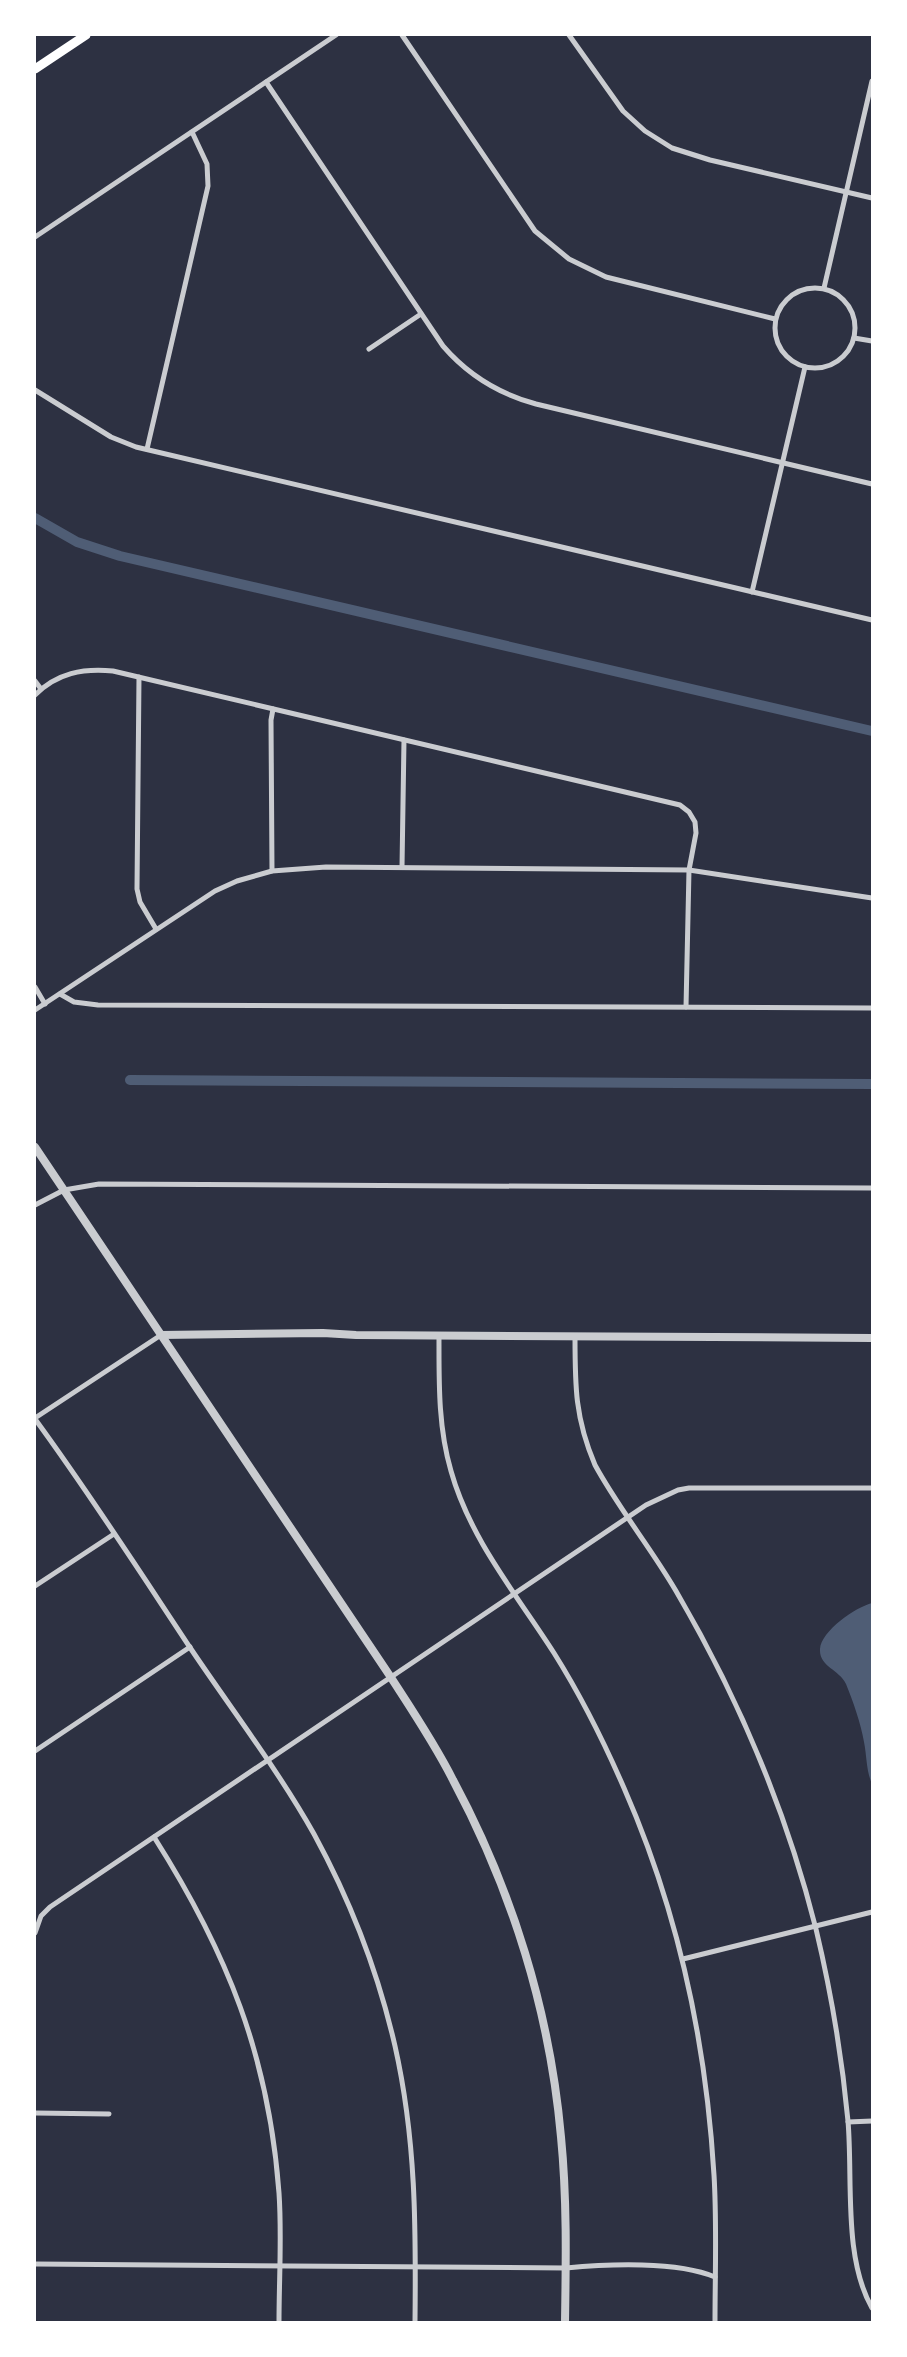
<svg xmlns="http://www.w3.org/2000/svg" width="907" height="2357" viewBox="0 0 907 2357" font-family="'DM Sans',sans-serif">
  <rect width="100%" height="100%" fill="#2d3142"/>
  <!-- water -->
  <path fill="#4f5d75" d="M872 1603V1784C866 1770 867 1757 864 1742 861 1724 853 1701 846 1684 839 1669 819 1667 820 1649 821 1631 856 1607 872 1603Z"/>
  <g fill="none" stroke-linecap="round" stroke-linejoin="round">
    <!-- canal -->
    <g stroke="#4f5d75" stroke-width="10">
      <polyline points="35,518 77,542 120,556 872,731"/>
      <polyline points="130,1080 872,1084"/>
    </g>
    <!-- minor -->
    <g stroke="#caccd0" stroke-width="5">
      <polyline points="402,35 535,231 569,259 606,277 775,319"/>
      <polyline points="569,35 623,111 645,131 672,148 710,160 872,198"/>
      <path d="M266 82 443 346C468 375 499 394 536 404L872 484"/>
      <polyline points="35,237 336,35"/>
      <circle cx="815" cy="328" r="40"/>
      <polyline points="824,288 872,81"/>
      <polyline points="854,338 872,341"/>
      <polyline points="369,349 421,314"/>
      <polyline points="35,390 111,437 136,447 872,620"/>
      <polyline points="147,449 208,186 207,164 192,132"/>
      <polyline points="752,592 805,367"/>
      <polyline points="139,677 137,889 140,902 156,929"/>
      <polyline points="35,681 41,689"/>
      <path d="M35 695C57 673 83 668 113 671L680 805 689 812 695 822 696 833 689 870 686 1007"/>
      <polyline points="402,867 404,740"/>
      <polyline points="272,871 271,720 273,709"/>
      <polyline points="35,987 45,1004"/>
      <polyline points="60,994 74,1002 98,1005 872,1008"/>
      <polyline points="35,1010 215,891 237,881 272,871 326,867 689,870 872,898"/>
      <polyline points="35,1205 64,1190 99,1184 872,1188"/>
      <path d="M439 1336C439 1381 438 1427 451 1471 470 1539 517 1595 554 1653 581 1696 604 1742 624 1788 678 1911 706 2041 714 2175 717 2224 715 2273 715 2322"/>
      <path d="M575 1337C575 1386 575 1418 595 1465 619 1509 651 1548 676 1591 738 1697 786 1810 816 1929 831 1992 842 2057 848 2121 853 2180 843 2257 872 2308"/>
      <polyline points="35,1418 161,1335"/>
      <path d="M35 1419C90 1494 140 1572 191 1649 232 1710 278 1770 314 1834 350 1900 378 1972 395 2046 416 2139 416 2227 415 2322"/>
      <polyline points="35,1586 114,1534"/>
      <polyline points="35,1751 190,1647"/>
      <path d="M154 1837C227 1952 269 2056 279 2193 282 2236 279 2279 279 2322"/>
      <polyline points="35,1933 41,1916 50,1907 646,1505 678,1490 689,1488 872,1488"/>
      <polyline points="683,1959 872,1912"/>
      <polyline points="35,2113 109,2114"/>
      <polyline points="848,2122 872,2121"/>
      <path d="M35 2264 566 2268C608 2264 677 2261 715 2277"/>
    </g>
    <!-- tertiary -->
    <g stroke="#caccd0" stroke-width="8">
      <path d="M35 1147 390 1676C412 1710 435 1744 453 1780 512 1890 550 2012 561 2137 567 2198 566 2260 565 2322"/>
      <polyline points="161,1335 323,1333 356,1335 872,1338"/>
    </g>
    <!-- secondary -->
    <polyline stroke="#fff" stroke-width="9" points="35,69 86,35"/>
  </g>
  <!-- border -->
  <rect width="907" height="2357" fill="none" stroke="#ffffff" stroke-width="72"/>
</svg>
